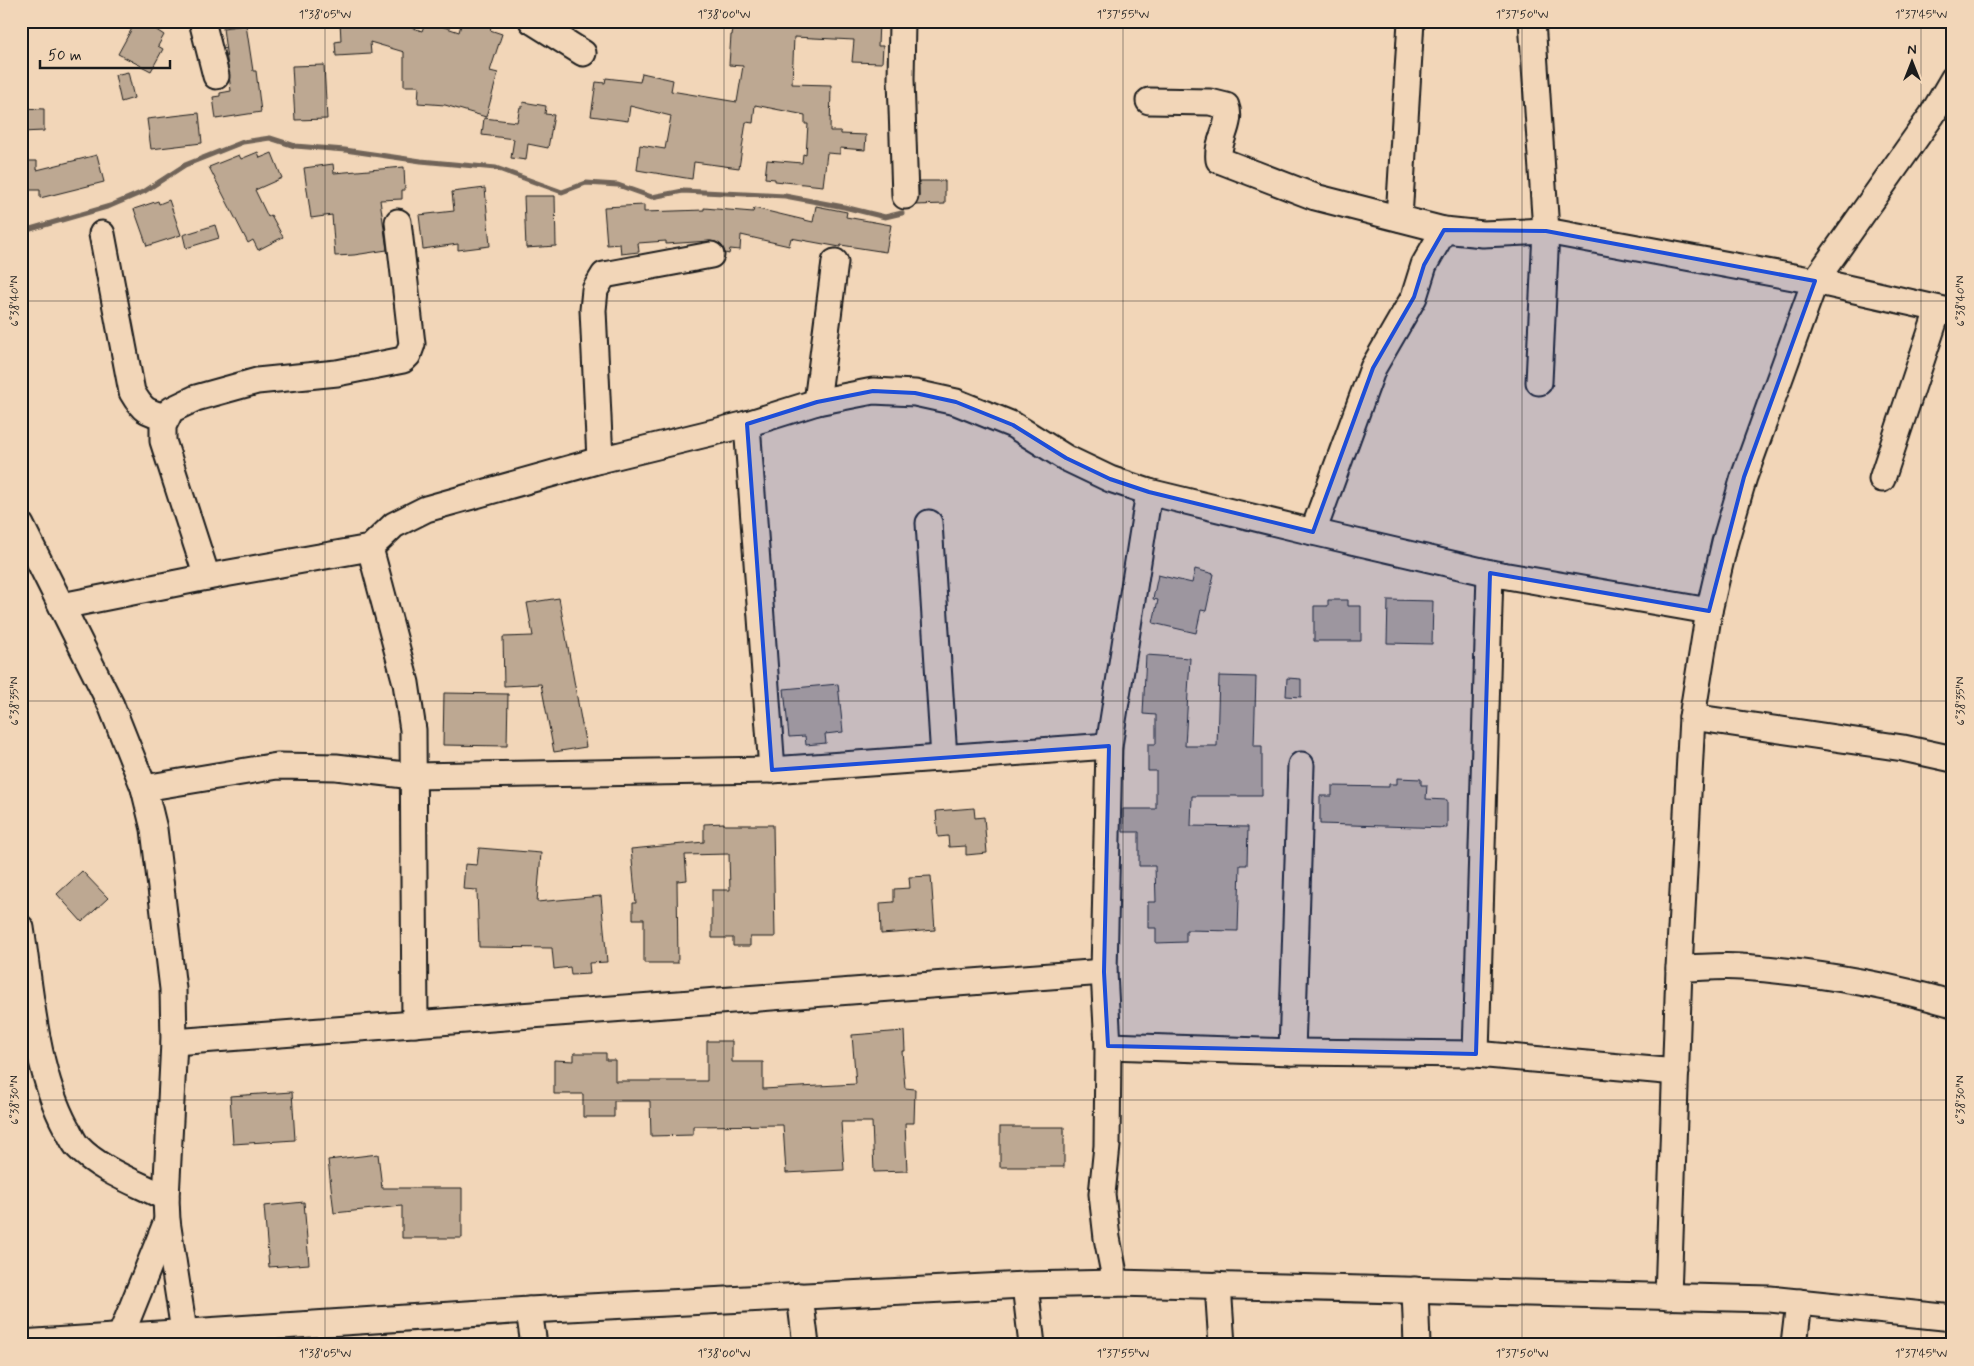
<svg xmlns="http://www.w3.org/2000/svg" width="1974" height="1366" viewBox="0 0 1974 1366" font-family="Mynerve,sans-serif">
  <rect width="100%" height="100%" fill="#f2d6b8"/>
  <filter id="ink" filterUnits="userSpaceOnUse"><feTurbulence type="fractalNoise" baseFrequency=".02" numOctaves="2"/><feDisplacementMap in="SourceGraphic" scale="10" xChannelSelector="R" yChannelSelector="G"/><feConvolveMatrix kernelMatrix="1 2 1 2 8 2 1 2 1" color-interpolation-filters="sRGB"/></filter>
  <g filter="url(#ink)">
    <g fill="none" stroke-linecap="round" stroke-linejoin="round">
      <!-- stream -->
      <polyline stroke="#6f6458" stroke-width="5" points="21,229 27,230 110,206 145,191 185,165 243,142 270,138 295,146 345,150 421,161 496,168 562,192 586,183 618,185 652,197 683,191 785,196 844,207 885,217 902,213"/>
    </g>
    <!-- building -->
    <g fill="#bda892" stroke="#1c1c1c">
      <polygon points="136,21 143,21 164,35 158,46 163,49 151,71 118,54"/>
      <polygon points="340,21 393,21 422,31 426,21 459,32 462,21 493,21 490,30 502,34 490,71 498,73 486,117 445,105 418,103 419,86 404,86 404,52 370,42 371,54 336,56 335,42 341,41"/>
      <polygon points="734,21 879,21 878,46 883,46 882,63 852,62 854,40 794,37 792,84 831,85 830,131 841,131 841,134 866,135 865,150 840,148 840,154 827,153 823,186 775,181 775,179 765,178 767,160 802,163 803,154 806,155 808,124 805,124 805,115 755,105 753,123 746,122 739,168 694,162 692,179 637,170 640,145 665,149 671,116 630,106 628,121 591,116 596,82 605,83 606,78 640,82 642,73 673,80 671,91 737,102 743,66 729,65 731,35 732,35"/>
      <polygon points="246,25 253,71 256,71 261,112 216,119 213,97 220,96 220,93 231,91 223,28"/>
      <polygon points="324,65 327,119 295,120 292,66"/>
      <polygon points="128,72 134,98 121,102 115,75"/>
      <polygon points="523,102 546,106 545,114 554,115 548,148 528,144 526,160 511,158 514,139 482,135 484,118 517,122 520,107 522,107"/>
      <polygon points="21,108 44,109 44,131 21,132"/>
      <polygon points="199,113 202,143 151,149 147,119"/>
      <polygon points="258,152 260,158 272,153 282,178 255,190 268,217 271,215 283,237 258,250 253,240 248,243 209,167 239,155 241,159"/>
      <polygon points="97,155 104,182 40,198 40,190 21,190 21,161 37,161 37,170"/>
      <polygon points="333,164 334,173 404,167 405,190 402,190 402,199 380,200 387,250 354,255 335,256 332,215 311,218 304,168"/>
      <polygon points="919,181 945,181 945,204 916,205 919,196"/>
      <polygon points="485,188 490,246 458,250 458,244 423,249 419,215 454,211 452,192"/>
      <polygon points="524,196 555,196 556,246 526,248"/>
      <polygon points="169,200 181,235 147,246 134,209 158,201 159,204"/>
      <polygon points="644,205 644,212 704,210 704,208 753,212 754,208 813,222 816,206 847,212 846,217 891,225 886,252 841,245 840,247 791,238 789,246 741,235 740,250 730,249 729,254 725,253 722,246 716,242 709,241 666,244 666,241 638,243 639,252 621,254 620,244 607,245 604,207"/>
      <polygon points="215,225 219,238 186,248 183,235"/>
      <polygon points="1195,569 1214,574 1206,611 1201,610 1196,633 1153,623 1158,600 1153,599 1158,575 1192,583"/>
      <polygon points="559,598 586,747 554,752 541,684 504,686 503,637 533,636 527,603"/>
      <polygon points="1328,600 1348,600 1348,606 1361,606 1361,641 1314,641 1314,606 1328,606"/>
      <polygon points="1388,600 1433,601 1432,644 1387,643"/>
      <polygon points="1146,655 1190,658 1185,746 1217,746 1219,676 1256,677 1254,746 1262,746 1262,796 1192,796 1191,826 1248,827 1247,865 1240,865 1238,931 1186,930 1186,942 1156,943 1156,928 1148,928 1148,902 1156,902 1155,866 1139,866 1139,832 1123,832 1123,809 1156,809 1156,771 1148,771 1148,744 1156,744 1156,715 1143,714"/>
      <polygon points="1287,678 1301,679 1301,697 1286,696"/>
      <polygon points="838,684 843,732 825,734 826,743 806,745 805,736 789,737 784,689"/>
      <polygon points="444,693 508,694 507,746 443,745"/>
      <polygon points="1397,778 1421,779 1421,785 1427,785 1426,799 1447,800 1447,828 1320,824 1320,796 1332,796 1332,786 1389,787 1389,784 1397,784"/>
      <polygon points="974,808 975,818 984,817 987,853 966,855 966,846 949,847 948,836 938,837 936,811"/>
      <polygon points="724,823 724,825 773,825 775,937 750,937 750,946 733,946 733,938 712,938 712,890 730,890 729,854 685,855 687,880 677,881 678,963 644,963 644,919 633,919 633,903 636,903 631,849 704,842 704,824"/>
      <polygon points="479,848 541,853 537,902 601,896 607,962 589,963 590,974 571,975 570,967 554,969 552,948 479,947 477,890 463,889 465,864 477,865"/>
      <polygon points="82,871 108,898 82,922 57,894"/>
      <polygon points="931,876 935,930 881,934 880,903 894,902 894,889 910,888 909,877"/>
      <polygon points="904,1031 905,1051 902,1051 905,1088 915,1089 914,1123 905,1123 907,1171 874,1172 872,1122 841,1122 844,1170 786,1173 783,1125 693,1126 693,1135 651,1136 650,1101 614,1101 614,1117 583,1117 583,1094 554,1094 554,1060 574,1061 574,1053 606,1053 606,1060 615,1060 615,1081 707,1081 707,1041 732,1041 732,1062 763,1062 763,1089 856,1084 852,1035"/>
      <polygon points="292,1092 295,1140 233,1144 230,1096"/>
      <rect x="1000" y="1127" width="64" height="40"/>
      <polygon points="378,1154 382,1188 462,1188 462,1238 402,1238 402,1206 334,1213 328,1160"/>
      <polygon points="304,1202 309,1264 269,1267 264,1206"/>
    </g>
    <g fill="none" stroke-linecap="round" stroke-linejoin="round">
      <!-- minor casing -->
      <g stroke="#1c1c1c" stroke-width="29">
        <g id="minor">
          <polyline points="202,21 216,76"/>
          <polyline points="532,21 583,53"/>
          <polyline points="902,21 901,79 905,196"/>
          <polyline points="1532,21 1546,231 1539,382"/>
          <path d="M1149 101 1210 102 1226 106C1233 124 1216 141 1219 160L1315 197 1444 230 1483 234 1546 231 1815 281 1953 312"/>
          <polyline points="1399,218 1411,21"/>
          <path d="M102 234 132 392C143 411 146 412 167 417"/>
          <polyline points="817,402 835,262"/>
          <polyline points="747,424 772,770"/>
          <polyline points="600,460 593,310 595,290 604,275 711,255"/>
          <polyline points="1882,479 1938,310"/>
          <polyline points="929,523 944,758"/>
          <polyline points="21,525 111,705 144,788 154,829 173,989 174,1042 166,1198 167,1221 184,1331"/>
          <polyline points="1313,532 1373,368 1414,297 1424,265 1444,230"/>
          <polyline points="370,548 406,683 413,730 415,1024"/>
          <polyline points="207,577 163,441 163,426 171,410 196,398 257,381 337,373 403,360 408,355 412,344 398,222"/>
          <polyline points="62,606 207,577 370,548 394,525 426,509 600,460 747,424 817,402 873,391 915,393 956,402 1013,425 1066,458 1110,479 1149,492 1313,532 1490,573 1709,611"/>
          <polyline points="1692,717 1903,748 1953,759"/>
          <polyline points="144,788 277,766 336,767 413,776 772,770 1109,746"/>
          <path d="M21 928C31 993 35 1069 66 1127 70 1133 73 1142 78 1147 101 1171 137 1183 166 1198"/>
          <path d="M1679 968C1700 968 1721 965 1741 967 1812 972 1885 984 1953 1004"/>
          <polyline points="174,1042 1104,972"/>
          <polyline points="1108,1046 1292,1052 1476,1054 1676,1072"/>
          <polyline points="1292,1052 1301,765"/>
          <polyline points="1476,1054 1490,573"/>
          <polyline points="1116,1283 1107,1238 1102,1194 1107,1146 1108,1046 1104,972 1109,746 1149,492"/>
          <polyline points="1025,1285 1032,1345"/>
          <polyline points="1218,1285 1222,1345"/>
          <polyline points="1415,1290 1417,1345"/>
          <polyline points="800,1296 806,1345"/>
          <polyline points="1668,1297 1679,968 1692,717 1709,611 1725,542 1744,477 1815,281 1932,115 1953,79"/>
          <polyline points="529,1310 534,1345"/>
          <polyline points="121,1335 167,1221"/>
          <polyline points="21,1343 529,1310 1025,1285 1116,1283 1770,1299 1953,1318"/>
          <polyline points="1794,1345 1799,1302"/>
        </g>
      </g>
      <!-- minor -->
      <use href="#minor" stroke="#f2d6b8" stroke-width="25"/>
    </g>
  </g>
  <!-- marked area -->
  <path fill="#1d4ed8" fill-opacity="0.2" stroke="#1d4ed8" stroke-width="4" stroke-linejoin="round" d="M1444 230 1546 231 1815 281 1744 477 1709 611 1490 573 1476 1054 1108 1046 1104 972 1109 746 772 770 747 424 817 402 873 391 915 393 956 402 1013 425 1066 458 1110 479 1149 492 1313 532 1373 368 1414 297 1424 265Z"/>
  <!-- ticks -->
  <path fill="none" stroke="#1c1c1c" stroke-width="1" stroke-opacity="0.45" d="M325 21V1345M724 21V1345M1123 21V1345M1522 21V1345M1921 21V1345M21 301H1953M21 701H1953M21 1100H1953"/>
  <!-- margin -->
  <rect width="1974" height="1366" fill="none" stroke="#f2d6b8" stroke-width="55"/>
  <!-- north arrow -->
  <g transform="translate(1912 62)" stroke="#f2d6b8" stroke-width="4" paint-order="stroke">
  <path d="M0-4L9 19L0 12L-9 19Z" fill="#1c1c1c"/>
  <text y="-8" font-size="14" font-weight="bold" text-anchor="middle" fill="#1c1c1c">N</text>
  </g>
  <!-- scale -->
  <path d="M40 60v8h130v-8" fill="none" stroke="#1c1c1c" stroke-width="2.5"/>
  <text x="48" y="60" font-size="15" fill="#1c1c1c" stroke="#f2d6b8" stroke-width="4" paint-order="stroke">50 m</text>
  <rect x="28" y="28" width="1918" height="1310" fill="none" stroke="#1c1c1c" stroke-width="2"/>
  <g font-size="12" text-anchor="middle" fill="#1c1c1c">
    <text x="325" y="18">1°38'05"W</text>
    <text x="724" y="18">1°38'00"W</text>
    <text x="1123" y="18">1°37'55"W</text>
    <text x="1522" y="18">1°37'50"W</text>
    <text x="1921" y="18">1°37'45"W</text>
    <text transform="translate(14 301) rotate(-90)" y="4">6°38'40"N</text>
    <text transform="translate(1960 301) rotate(-90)" y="4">6°38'40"N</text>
    <text transform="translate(14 701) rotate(-90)" y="4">6°38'35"N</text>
    <text transform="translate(1960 701) rotate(-90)" y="4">6°38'35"N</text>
    <text transform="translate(14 1100) rotate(-90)" y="4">6°38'30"N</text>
    <text transform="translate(1960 1100) rotate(-90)" y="4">6°38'30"N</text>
    <text x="325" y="1357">1°38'05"W</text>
    <text x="724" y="1357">1°38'00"W</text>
    <text x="1123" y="1357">1°37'55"W</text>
    <text x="1522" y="1357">1°37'50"W</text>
    <text x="1921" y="1357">1°37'45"W</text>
  </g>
</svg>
